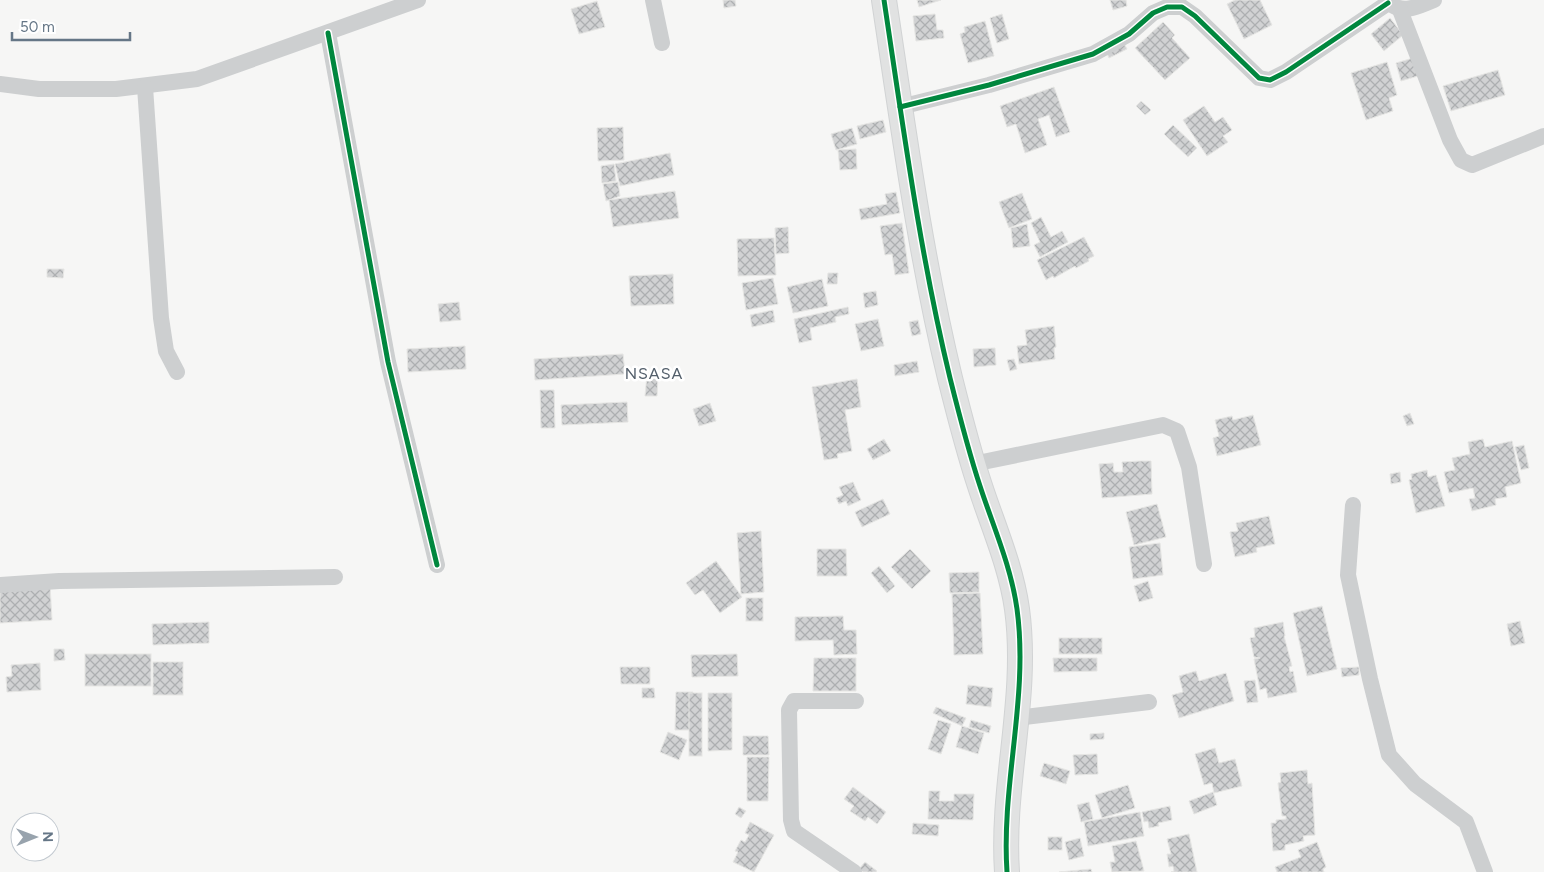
<svg xmlns="http://www.w3.org/2000/svg" width="1544" height="872" viewBox="0 0 1544 872" font-family="Figtree,sans-serif">
  <defs>
    <pattern id="building-cross-hatch" width="8" height="8" patternUnits="userSpaceOnUse" patternTransform="scale(1.25)"><rect width="8" height="8" fill="#d1d2d3"/><path d="M0 0l8 8M0 8l8-8" fill="none" stroke="#adafb1"/></pattern>
  </defs>
  <rect width="100%" height="100%" fill="#f6f6f5"/>
  <!-- building -->
  <g fill="url(#building-cross-hatch)" stroke="#e6e6e4">
    <polygon points="723,0 735,0 736,6 724,8"/>
    <polygon points="917,0 941,0 919,7"/>
    <polygon points="1110,0 1126,0 1127,6 1113,10"/>
    <polygon points="1235,0 1260,0 1272,25 1244,39 1227,4"/>
    <polygon points="597,1 605,27 579,34 571,9"/>
    <polygon points="935,14 937,30 943,30 944,38 916,41 913,16"/>
    <polygon points="1002,14 1009,39 997,43 990,18"/>
    <polygon points="1390,18 1403,35 1384,51 1371,34"/>
    <polygon points="985,21 994,56 968,63 960,34 965,32 964,27"/>
    <polygon points="1163,22 1175,35 1172,38 1190,58 1165,80 1135,48"/>
    <polygon points="1123,42 1127,49 1109,58 1106,51"/>
    <polygon points="1413,58 1418,76 1401,81 1396,63"/>
    <polygon points="1387,62 1397,95 1389,98 1393,111 1366,120 1351,73"/>
    <polygon points="1498,70 1505,95 1451,111 1443,86"/>
    <polygon points="1054,87 1070,132 1056,137 1049,115 1038,119 1047,145 1025,153 1016,124 1007,127 1000,106"/>
    <polygon points="1141,101 1151,110 1145,115 1136,106"/>
    <polygon points="1204,106 1215,122 1223,117 1232,130 1223,136 1228,142 1207,156 1183,120"/>
    <polygon points="883,120 886,132 860,139 857,126"/>
    <polygon points="1173,125 1197,148 1188,157 1164,134"/>
    <polygon points="623,127 624,160 598,161 597,128"/>
    <polygon points="852,128 857,144 836,150 831,134"/>
    <polygon points="856,149 857,169 840,170 838,150"/>
    <polygon points="670,153 674,175 620,186 615,164"/>
    <polygon points="614,164 616,181 602,183 601,166"/>
    <polygon points="618,182 620,196 606,201 603,184"/>
    <polygon points="675,191 679,218 613,227 609,200"/>
    <polygon points="896,192 900,213 861,220 859,209 887,204 885,194"/>
    <polygon points="1022,193 1032,219 1009,228 999,202"/>
    <polygon points="1041,217 1051,237 1062,231 1068,242 1040,257 1034,245 1040,242 1031,223"/>
    <polygon points="902,223 909,273 895,275 892,254 885,255 880,226"/>
    <polygon points="1027,224 1030,246 1013,248 1011,228"/>
    <polygon points="788,227 789,253 776,254 775,228"/>
    <polygon points="1084,237 1094,256 1088,259 1089,261 1076,268 1075,266 1054,278 1053,276 1046,280 1037,260"/>
    <polygon points="774,238 776,275 738,276 737,239"/>
    <polygon points="47,269 64,269 63,278 47,277"/>
    <polygon points="828,273 838,273 837,284 827,284"/>
    <polygon points="673,274 674,304 631,306 629,276"/>
    <polygon points="773,278 778,304 746,310 742,283"/>
    <polygon points="822,279 828,306 793,313 787,287"/>
    <polygon points="876,291 878,305 865,308 863,293"/>
    <polygon points="459,302 461,320 440,322 438,304"/>
    <polygon points="848,307 849,314 835,317 836,322 810,328 812,340 799,343 794,319"/>
    <polygon points="773,310 775,322 752,327 750,315"/>
    <polygon points="878,319 884,346 861,351 855,324"/>
    <polygon points="918,320 921,334 912,336 909,322"/>
    <polygon points="1054,326 1056,347 1054,348 1055,359 1019,364 1017,346 1027,345 1025,330"/>
    <polygon points="465,346 466,369 408,372 407,349"/>
    <polygon points="995,348 996,365 974,367 973,349"/>
    <polygon points="623,354 625,374 535,380 534,359"/>
    <polygon points="1014,359 1017,369 1010,371 1007,360"/>
    <polygon points="917,361 919,372 895,376 894,365"/>
    <polygon points="647,375 658,376 657,396 645,396"/>
    <polygon points="857,379 861,407 845,410 852,451 837,454 838,458 824,460 812,387"/>
    <polygon points="540,390 554,390 555,428 541,428"/>
    <polygon points="627,402 628,422 562,425 561,405"/>
    <polygon points="710,403 716,421 699,426 693,409"/>
    <polygon points="1410,413 1414,424 1407,426 1403,416"/>
    <polygon points="1253,415 1261,445 1217,456 1213,438 1219,436 1215,420 1232,416 1233,420"/>
    <polygon points="884,439 891,451 873,460 867,449"/>
    <polygon points="1483,439 1485,447 1512,441 1521,483 1505,487 1507,497 1495,499 1496,505 1472,511 1469,499 1475,498 1473,488 1449,493 1444,472 1455,470 1452,458 1470,454 1468,442"/>
    <polygon points="1524,445 1529,468 1521,470 1515,447"/>
    <polygon points="1141,461 1151,461 1152,494 1102,498 1099,464 1113,463 1114,472 1123,472 1122,462"/>
    <polygon points="1427,470 1428,477 1436,475 1445,506 1416,513 1409,480 1412,479 1411,474"/>
    <polygon points="1400,472 1401,482 1391,484 1390,474"/>
    <polygon points="853,482 861,500 848,506 846,501 839,504 836,498 843,495 839,487"/>
    <polygon points="883,499 890,514 862,527 855,512"/>
    <polygon points="1157,504 1166,537 1134,545 1126,512"/>
    <polygon points="1269,516 1275,544 1256,548 1257,552 1235,557 1230,532 1238,531 1236,523"/>
    <polygon points="761,531 764,592 741,594 737,533"/>
    <polygon points="1160,543 1163,575 1133,579 1129,547"/>
    <polygon points="817,549 846,549 847,576 817,576"/>
    <polygon points="910,549 931,571 912,589 891,567"/>
    <polygon points="716,561 742,597 720,613 703,590 695,595 686,583"/>
    <polygon points="879,566 895,586 887,593 871,573"/>
    <polygon points="979,572 979,592 950,593 949,573"/>
    <polygon points="1148,581 1153,598 1139,602 1134,586"/>
    <polygon points="50,585 52,620 0,623 0,587"/>
    <polygon points="980,593 983,654 954,655 952,594"/>
    <rect x="746" y="598" width="17" height="23"/>
    <polygon points="1322,606 1337,669 1307,676 1293,613"/>
    <polygon points="843,616 844,630 856,630 857,654 834,655 833,640 795,641 795,617"/>
    <polygon points="1520,621 1525,643 1511,646 1507,624"/>
    <polygon points="209,622 209,643 153,645 152,624"/>
    <polygon points="1283,622 1285,636 1284,636 1292,666 1289,667 1290,672 1293,671 1297,692 1268,698 1266,688 1260,690 1254,659 1260,658 1254,657 1250,638 1255,637 1254,628"/>
    <rect x="1059" y="638" width="43" height="16"/>
    <polygon points="54,649 64,649 65,660 54,661"/>
    <rect x="85" y="654" width="66" height="32"/>
    <polygon points="737,654 738,676 692,677 691,655"/>
    <polygon points="814,658 856,658 856,691 813,691"/>
    <polygon points="1053,658 1097,658 1097,671 1054,672"/>
    <rect x="153" y="662" width="30" height="33"/>
    <polygon points="40,663 41,690 7,692 6,677 12,676 11,665"/>
    <polygon points="620,667 650,667 650,684 621,684"/>
    <polygon points="1359,667 1359,675 1342,677 1341,668"/>
    <polygon points="1196,671 1199,681 1226,673 1234,701 1179,718 1172,695 1183,692 1179,676"/>
    <polygon points="1255,680 1258,702 1247,703 1244,681"/>
    <polygon points="968,685 993,688 991,707 966,704"/>
    <polygon points="642,688 654,688 655,698 642,698"/>
    <polygon points="676,692 693,692 693,730 675,730"/>
    <rect x="689" y="693" width="13" height="63"/>
    <polygon points="708,693 732,693 732,750 708,751"/>
    <polygon points="936,707 966,718 962,726 933,713"/>
    <polygon points="938,720 951,724 941,754 928,749"/>
    <polygon points="971,720 991,726 989,733 969,727"/>
    <polygon points="962,726 984,733 978,754 956,747"/>
    <polygon points="668,732 687,740 679,760 660,752"/>
    <polygon points="1104,733 1104,739 1090,740 1090,734"/>
    <polygon points="743,736 768,736 769,755 743,755"/>
    <polygon points="1215,748 1219,763 1235,759 1242,786 1214,793 1212,783 1204,785 1195,754"/>
    <polygon points="1097,754 1098,774 1075,775 1073,755"/>
    <polygon points="747,757 769,757 768,801 747,801"/>
    <polygon points="1044,763 1070,771 1066,784 1040,776"/>
    <polygon points="1307,770 1308,784 1312,783 1315,835 1303,836 1304,841 1285,845 1285,850 1273,851 1271,823 1276,823 1276,820 1286,819 1286,816 1282,816 1278,783 1281,782 1280,773"/>
    <polygon points="1128,785 1135,808 1102,818 1095,795"/>
    <polygon points="853,787 886,812 877,824 868,817 865,821 850,811 854,806 844,799"/>
    <polygon points="929,791 940,791 939,801 954,801 954,794 974,794 973,820 928,819"/>
    <polygon points="1213,792 1217,805 1194,814 1189,801"/>
    <polygon points="1089,802 1093,819 1081,822 1077,805"/>
    <polygon points="1170,806 1172,820 1158,823 1159,826 1149,828 1148,821 1144,822 1142,812"/>
    <polygon points="739,807 746,811 741,818 735,814"/>
    <polygon points="1140,812 1144,836 1088,846 1084,822"/>
    <polygon points="750,822 774,835 754,872 733,862 738,852 735,851 741,840 745,842 749,835 745,833"/>
    <polygon points="913,823 939,825 938,836 912,834"/>
    <polygon points="1189,834 1197,872 1171,872 1174,871 1173,866 1169,867 1167,854 1171,854 1167,839"/>
    <rect x="1048" y="837" width="14" height="13"/>
    <polygon points="1080,838 1084,856 1069,860 1065,842"/>
    <polygon points="1136,841 1144,871 1112,872 1110,862 1115,862 1112,846"/>
    <polygon points="1317,842 1326,867 1323,869 1324,872 1277,872 1275,867 1301,857 1298,850"/>
    <polygon points="865,862 877,871 876,872 863,872 859,869"/>
    <polygon points="1091,869 1092,872 1059,872"/>
  </g>
  <g fill="none" stroke-linecap="round" stroke-linejoin="round">
    <!-- secondary casing -->
    <g stroke="#d1d3d4" stroke-width="26">
      <path id="secondary" d="M884 0C903 126 920 254 950 378 959 414 968 450 980 486 993 526 1011 566 1017 609 1029 697 1001 784 1007 872"/>
    </g>
    <!-- street -->
    <g stroke="#cdcfd0" stroke-width="16">
      <polyline points="653,0 662,43"/>
      <path d="M1392 5C1406 14 1420 5 1434 0"/>
      <polyline points="1400,10 1450,140 1461,160 1472,165 1544,136"/>
      <polyline points="328,33 388,362 437,565"/>
      <polyline points="0,84 39,89 116,89 197,79 418,0"/>
      <polyline points="145,87 161,318 166,351 177,372"/>
      <polyline points="900,107 989,85 1093,54 1129,34 1153,13 1167,7 1182,7 1195,16 1259,78 1270,80 1286,72 1388,3"/>
      <polyline points="973,464 1163,425 1177,431 1189,467 1204,564"/>
      <polyline points="1353,505 1348,575 1370,679 1389,755 1415,784 1466,822 1485,872"/>
      <polyline points="0,585 59,581 335,577"/>
      <polyline points="1016,718 1149,702"/>
      <polyline points="854,872 794,831 791,820 789,710 794,701 856,701"/>
    </g>
    <!-- secondary -->
    <use href="#secondary" stroke="#e1e2e2" stroke-width="24"/>
    <!-- cycleway casing -->
    <g stroke="#fff" stroke-width="8">
      <g id="cycleway">
        <path d="M884 0C903 126 920 254 950 378 959 414 968 450 980 486 993 526 1011 566 1017 609 1029 697 1001 784 1007 872"/>
        <polyline points="328,33 388,362 437,565"/>
        <polyline points="900,107 989,85 1093,54 1129,34 1153,13 1167,7 1182,7 1195,16 1259,78 1270,80 1286,72 1388,3"/>
      </g>
    </g>
    <!-- cycleway -->
    <use href="#cycleway" stroke="#00873e" stroke-width="5"/>
  </g>
  <g text-anchor="middle" dominant-baseline="central" stroke-width="5" stroke-linejoin="round" paint-order="stroke">
    <!-- quarter labels -->
    <g font-size="16" letter-spacing="1" fill="#535f6b" stroke="#fff">
      <text x="654" y="373">NSASA</text>
    </g>
  </g>
  <!-- north arrow -->
  <g transform="translate(35 837) rotate(89)"><circle r="24" fill="#ffffff" stroke="#c1c8cf"/>
  <path d="M0-4L9 19L0 12L-9 19Z" fill="#98a3ad"/>
  <text y="-8" font-size="14" font-weight="bold" text-anchor="middle" fill="#657686">N</text>
  </g>
  <!-- scale -->
  <path d="M12 32v8h118v-8" fill="none" stroke="#657686" stroke-width="2.5"/>
  <text x="20" y="32" font-size="15" fill="#657686" stroke="#ffffff" stroke-width="4" paint-order="stroke">50 m</text>
</svg>
